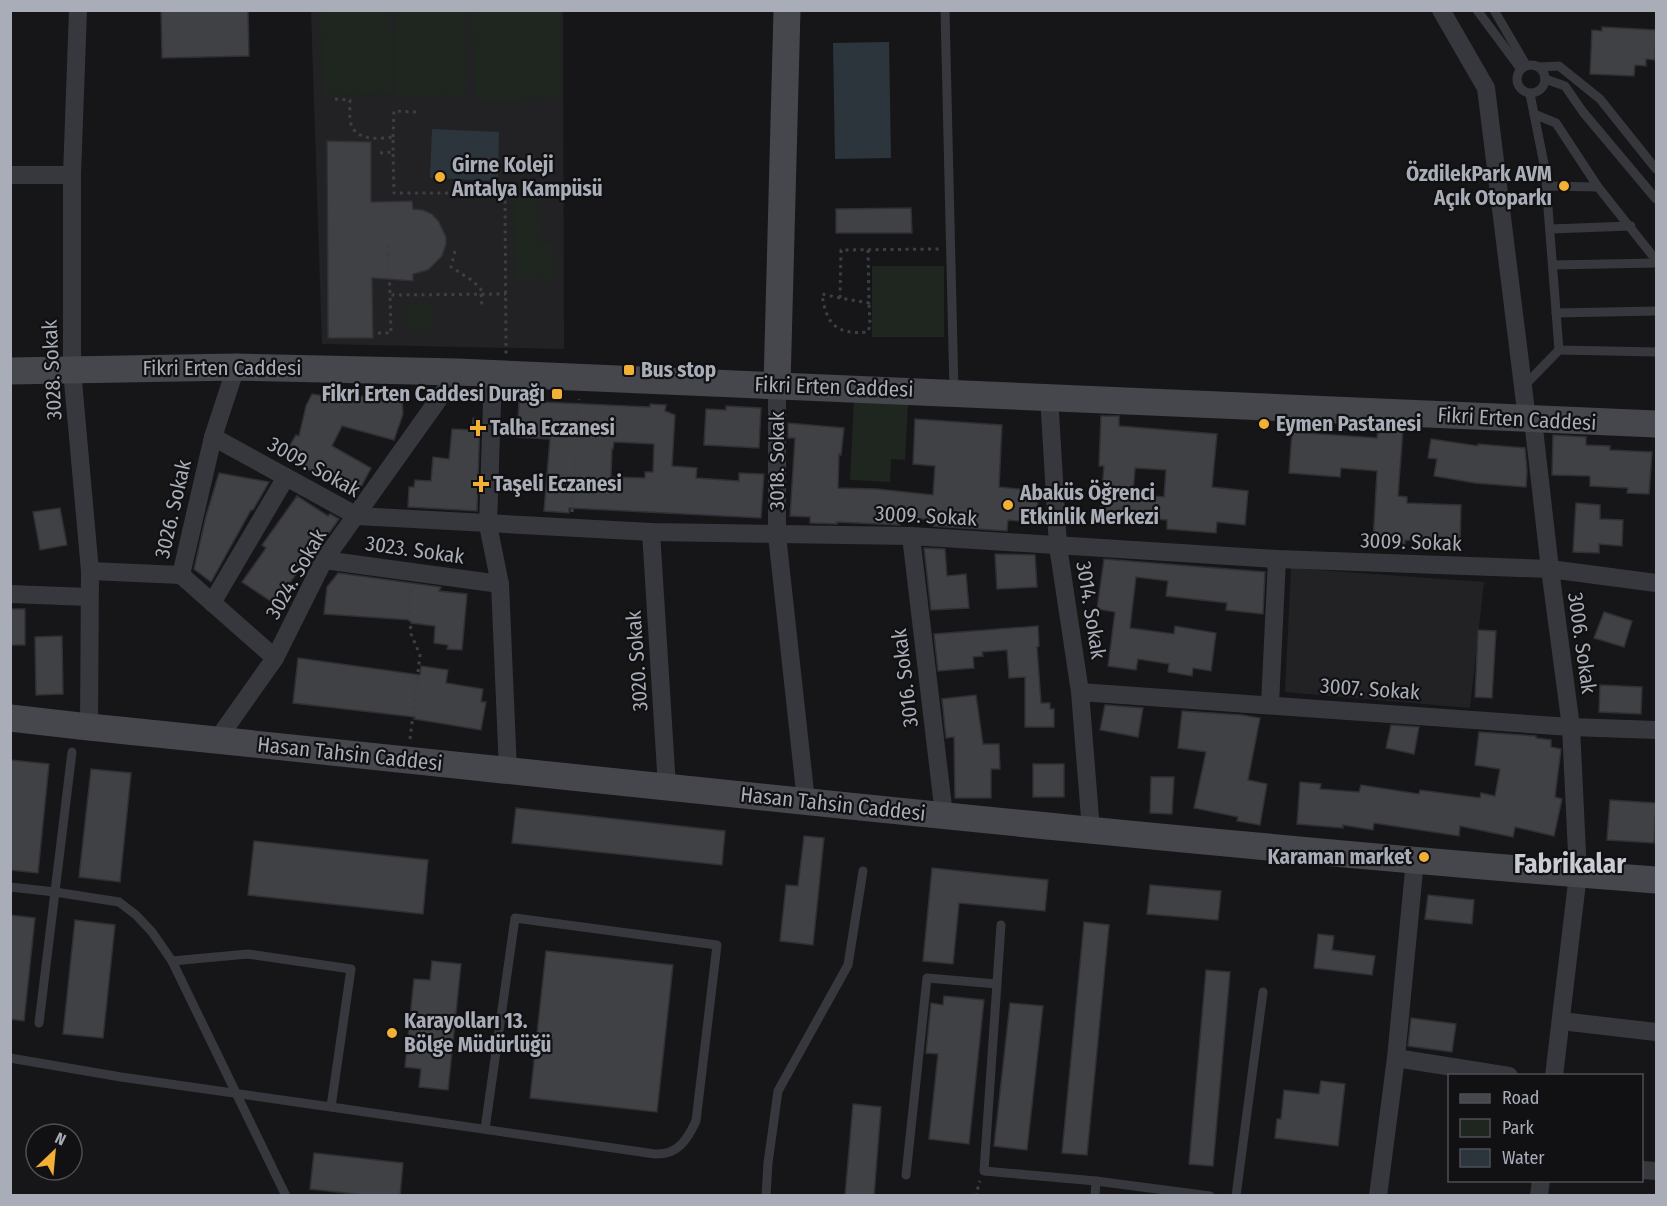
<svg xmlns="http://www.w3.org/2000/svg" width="1667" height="1206" viewBox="0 0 1667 1206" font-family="'Fira Sans Condensed',sans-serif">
  <rect width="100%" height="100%" fill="#161618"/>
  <!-- built -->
  <g fill="#222225">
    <polygon points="311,11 563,11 564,349 322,344"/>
    <polygon points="1291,568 1484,582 1470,708 1285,692"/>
  </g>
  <!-- green -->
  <g fill="#1e261f">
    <polygon points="320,11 391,11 394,94 323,95"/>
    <polygon points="394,11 465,11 467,95 396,96"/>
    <polygon points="472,11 561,11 562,98 475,100"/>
    <polygon points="538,187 539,243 552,243 553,279 515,280 513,188"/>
    <rect x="872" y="266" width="72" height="71"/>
    <polygon points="433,303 434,330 408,331 407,304"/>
    <polygon points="854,401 908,404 905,460 891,459 890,482 850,480"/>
  </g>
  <!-- water -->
  <g fill="#2c353c">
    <polygon points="889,42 891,158 835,159 833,43"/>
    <polygon points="432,129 499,132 498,181 430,178"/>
  </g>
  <!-- building -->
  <g fill="#404145" stroke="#303034" stroke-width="1.5" fill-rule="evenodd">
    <polygon points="161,10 248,10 249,56 162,58"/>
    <polygon points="1602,27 1656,30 1655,60 1646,59 1646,66 1635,65 1634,76 1590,74 1592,30 1602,31"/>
    <polygon points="327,141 371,142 371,202 412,201 413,209 423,210 432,214 439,222 446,237 446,244 442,256 428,270 413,274 413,281 372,278 373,338 328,338"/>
    <polygon points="911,208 912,233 836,233 836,209"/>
    <polygon points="312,394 324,396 342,395 402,399 403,414 394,440 342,426 332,446 371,468 359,491 319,469 316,474 284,456 296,435 299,436 306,406"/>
    <path d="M519 401 650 407V404L666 405 665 411 675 415 672 466 697 468 696 478 739 481V473L764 474 761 518 569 508V513L544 511 550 439 517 437ZM614 442 654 444 653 472H645V478L611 477 612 449H613Z"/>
    <polygon points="726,406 761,408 759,448 704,445 706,409 726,410"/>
    <path d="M1101 416H1119V426L1217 434 1212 487 1248 491 1245 525 1217 522 1216 533 1167 529V520L1100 515 1104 466H1099ZM1135 468 1166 470 1164 497 1133 494Z"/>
    <polygon points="473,418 480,419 477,511 408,507 409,487 414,487 415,480 431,481 433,457 449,459 452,429 472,430"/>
    <polygon points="915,419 1002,425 999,487 1039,491 1036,523 1008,520 1007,531 933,526 934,520 901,517 900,525 899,525 837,522 837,524 810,523 810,517 790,516 795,438 788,438 788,423 844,428 841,455 839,454 838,488 877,489 933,495 935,466 913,464"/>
    <polygon points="1378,428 1403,429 1398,496 1407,497 1407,503 1461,505 1460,543 1405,540 1405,544 1373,542 1377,471 1341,468 1340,477 1289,473 1292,432 1377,438"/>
    <polygon points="1553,435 1586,437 1586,445 1610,446 1610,450 1652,452 1649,494 1627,493 1628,488 1590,486 1590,476 1552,475"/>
    <polygon points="1431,439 1478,446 1478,444 1525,448 1527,471 1526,487 1475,483 1434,476 1437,459 1428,458"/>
    <polygon points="219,473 269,482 253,510 251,510 211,582 194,569 206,516"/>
    <polygon points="297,496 328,516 330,514 339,519 318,549 315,547 275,604 242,582 266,548 262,545"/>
    <polygon points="1576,503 1600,505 1600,519 1623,520 1622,546 1599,544 1599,553 1573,552"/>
    <polygon points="60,508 67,545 40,550 33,512"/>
    <polygon points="924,548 945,549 947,576 966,574 969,608 931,610"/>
    <polygon points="995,554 1035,555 1037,587 997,589"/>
    <polygon points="1104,559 1265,572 1263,614 1226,610 1227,603 1166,596 1168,581 1136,577 1130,628 1174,634 1175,626 1216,633 1211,671 1193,668 1192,676 1168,672 1169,664 1138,659 1136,670 1108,666 1115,612 1097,609"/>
    <polygon points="338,573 441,587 439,591 467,594 462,650 447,649 448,645 434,643 435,626 411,623 411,620 324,614 327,587"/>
    <rect x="10" y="609" width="15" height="36"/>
    <polygon points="1604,612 1632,621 1624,647 1594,638"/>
    <polygon points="1038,626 1039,646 1037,647 1041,703 1050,703 1050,709 1054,709 1054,727 1025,727 1025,677 1009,678 1007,650 982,652 983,656 973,657 974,668 938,671 934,634"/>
    <polygon points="1478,630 1496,631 1492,698 1475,697"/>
    <polygon points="62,636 63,694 36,695 35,637"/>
    <polygon points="298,658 420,675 421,666 448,670 446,683 483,689 481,702 486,702 481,730 414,719 415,717 293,703"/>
    <polygon points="1600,685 1642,687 1641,714 1599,712"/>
    <polygon points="976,695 983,744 999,744 1000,769 991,769 991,798 955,798 954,737 946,738 942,699"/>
    <polygon points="1105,705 1143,708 1138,737 1100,730"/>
    <polygon points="1182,711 1242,715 1260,718 1248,780 1267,784 1260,825 1237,821 1238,817 1194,808 1206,752 1178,748"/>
    <polygon points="1391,725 1419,727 1414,754 1386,748"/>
    <polygon points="1479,732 1536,736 1536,738 1551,740 1551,747 1561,749 1555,797 1562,799 1554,836 1515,827 1513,837 1460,826 1459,836 1374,823 1373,830 1343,825 1343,828 1297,824 1300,782 1321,784 1320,789 1359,792 1361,785 1419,794 1420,790 1480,798 1481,793 1495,796 1500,769 1475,765"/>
    <polygon points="10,760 49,764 38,873 10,870"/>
    <rect x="1033" y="764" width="31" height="33"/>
    <polygon points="91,769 131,773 120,882 79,877"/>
    <polygon points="1151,777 1174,777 1172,814 1150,813"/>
    <polygon points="1610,800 1656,803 1654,843 1607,840"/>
    <polygon points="516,808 725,831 722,865 512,843"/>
    <polygon points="804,836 824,838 813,945 780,941 786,885 798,886"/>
    <polygon points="254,841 428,860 423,914 248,895"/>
    <polygon points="932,868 1048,880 1045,911 959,903 953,964 923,961"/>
    <polygon points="1150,885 1221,891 1218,920 1147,914"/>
    <polygon points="1428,895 1474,900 1472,924 1425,919"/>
    <polygon points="10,915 35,918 24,1021 10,1019"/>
    <polygon points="75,920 115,925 103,1038 63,1034"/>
    <polygon points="1084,922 1109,925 1087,1155 1062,1153"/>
    <polygon points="1318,934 1334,936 1332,950 1375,956 1372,975 1314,968"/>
    <polygon points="546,951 673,965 657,1112 530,1098"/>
    <polygon points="432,961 461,964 448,1090 419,1087 421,1069 405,1067 414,979 430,980"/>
    <polygon points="1206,970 1230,972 1213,1166 1189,1164"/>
    <polygon points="944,996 984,1000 969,1144 929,1139 938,1054 926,1053 931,1003 943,1005"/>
    <polygon points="1010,1003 1043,1006 1027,1150 994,1146"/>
    <polygon points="1411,1018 1456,1024 1452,1052 1408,1046"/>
    <polygon points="1321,1081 1345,1084 1338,1146 1275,1138 1277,1119 1281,1119 1284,1090 1319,1094"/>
    <polygon points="853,1104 881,1107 874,1196 845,1196"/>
    <polygon points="314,1153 403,1163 400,1196 372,1196 310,1189"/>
  </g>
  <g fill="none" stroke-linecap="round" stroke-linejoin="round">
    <!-- path -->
    <g stroke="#3d3f44" stroke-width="3" stroke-dasharray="3 4.5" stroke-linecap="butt">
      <path d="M335 99 350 100C350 107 349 117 351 124 356 141 379 139 393 137V152"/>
      <polyline points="393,137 394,111 417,112"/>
      <polyline points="380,153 393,152 394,193 505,193 506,354"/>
      <polyline points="388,245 390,295"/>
      <polyline points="868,250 869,303 840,298 841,250 940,249"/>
      <polyline points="455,251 451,267 473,281 485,294"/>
      <polyline points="481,294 482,308"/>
      <path d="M840 298 822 294C826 324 836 335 868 332L870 325 869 304"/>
      <polyline points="378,333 391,333 390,295 506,294"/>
      <polyline points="572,512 579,399"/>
      <polyline points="410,739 420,655 411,634 409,601 411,589"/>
      <polyline points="978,1196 976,1194 980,1181"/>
    </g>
    <!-- lane -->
    <g stroke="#37383d" stroke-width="9">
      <polyline points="945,10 954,392"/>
      <polyline points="1477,10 1520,68"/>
      <polyline points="1494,10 1526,65"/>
      <circle cx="1531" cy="79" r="14"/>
      <polyline points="1539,67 1559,66 1600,99 1656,169"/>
      <polyline points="1545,79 1565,86 1583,112 1656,199"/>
      <polyline points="1530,94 1545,169 1559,350 1656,352"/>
      <polyline points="1534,114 1556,123 1598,187 1656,260"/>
      <polyline points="1547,186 1598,187"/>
      <polyline points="1550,229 1631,226"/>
      <polyline points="1553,265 1656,263"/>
      <polyline points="1556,313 1656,311"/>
      <polyline points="1523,387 1559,350"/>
      <polyline points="10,887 55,892 119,902 136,915 152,932 172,961 286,1196"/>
      <polyline points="1001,925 984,1171 1096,1181 1095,1196"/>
      <polyline points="39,1023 72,752"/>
      <polyline points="10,1058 121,1077 331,1107 351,969 248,954 172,961"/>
      <path d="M331 1107 655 1154C678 1155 687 1140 696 1121L717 945 515 918 485 1129"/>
      <polyline points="906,1175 927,978 997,984"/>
      <polyline points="1096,1181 1210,1196"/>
      <polyline points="766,1196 768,1163 778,1091 848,965 863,871"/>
      <polyline points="1236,1196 1263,992"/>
    </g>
    <!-- street -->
    <g stroke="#37383d" stroke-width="18">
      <polyline points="78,10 72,175 72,370 90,571 89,727"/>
      <polyline points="1441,10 1486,88 1527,419"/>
      <polyline points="10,175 72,175"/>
      <polyline points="493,373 488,525 500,584 508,770"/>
      <polyline points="777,385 777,535 806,801"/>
      <polyline points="1049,396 1058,546 1080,692 1091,830"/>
      <polyline points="1533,420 1550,569 1571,727 1578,874 1554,1076"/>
      <polyline points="213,437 357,516 651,532 911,536 1277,559 1550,569 1656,583"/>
      <polyline points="651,532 667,787"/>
      <polyline points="911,536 944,815"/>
      <polyline points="324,560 500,584"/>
      <polyline points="90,571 181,575 213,437 236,367"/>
      <polyline points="181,575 275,658"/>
      <polyline points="10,594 89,597"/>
      <polyline points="212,603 286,477"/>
      <polyline points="1080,692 1571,727 1656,730"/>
      <polyline points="1270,704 1277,559"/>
      <polyline points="217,740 275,658 324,560 458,372"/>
      <polyline points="1561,1021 1656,1032"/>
      <polyline points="1396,1058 1509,1076"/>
      <polyline points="1642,1170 1656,1171"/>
      <polyline points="1378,1196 1396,1058 1415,860"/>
      <polyline points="1539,1196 1541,1180"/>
    </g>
    <!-- secondary -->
    <g stroke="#45474d" stroke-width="27">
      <polyline points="10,371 236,367 458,372 1656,424"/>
      <polyline points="777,385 787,10"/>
      <path d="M10 718 89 727C611 780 1133 840 1656 880"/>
    </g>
  </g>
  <!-- markers -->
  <g fill="#f2b134" stroke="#111113" stroke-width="2">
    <circle cx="440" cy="177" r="6"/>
    <circle cx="1564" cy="186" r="6"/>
    <rect x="623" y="364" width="12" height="12" rx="3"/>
    <rect x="551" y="388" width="12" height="12" rx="3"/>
    <circle cx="1264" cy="424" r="6"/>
    <path d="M475 419h6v6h6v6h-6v6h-6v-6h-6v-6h6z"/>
    <path d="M478 475h6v6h6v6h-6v6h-6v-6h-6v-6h6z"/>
    <circle cx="1008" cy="505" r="6"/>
    <circle cx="1424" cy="857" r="6"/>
    <circle cx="392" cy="1033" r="6"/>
  </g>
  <g text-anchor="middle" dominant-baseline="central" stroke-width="4.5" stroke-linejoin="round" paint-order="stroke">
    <!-- poi labels -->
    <g font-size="21" font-weight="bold" fill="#a8adb8" stroke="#111113" text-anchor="start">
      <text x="452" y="165">Girne Koleji<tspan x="452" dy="24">Antalya Kampüsü</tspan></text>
      <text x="1552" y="174" text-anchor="end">ÖzdilekPark AVM<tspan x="1552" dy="24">Açık Otoparkı</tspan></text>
      <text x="641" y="370">Bus stop</text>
      <text x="545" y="394" text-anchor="end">Fikri Erten Caddesi Durağı</text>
      <text x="1276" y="424">Eymen Pastanesi</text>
      <text x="490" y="428">Talha Eczanesi</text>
      <text x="493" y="484">Taşeli Eczanesi</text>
      <text x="1020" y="493">Abaküs Öğrenci<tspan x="1020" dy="24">Etkinlik Merkezi</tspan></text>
      <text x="1412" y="857" text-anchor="end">Karaman market</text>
      <text x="404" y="1021">Karayolları 13.<tspan x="404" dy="24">Bölge Müdürlüğü</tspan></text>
    </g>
    <!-- street labels -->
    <g font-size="21" fill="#a8adb8" stroke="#111113">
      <text x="222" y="368">Fikri Erten Caddesi</text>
      <text transform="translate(52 370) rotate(-93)">3028. Sokak</text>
      <text transform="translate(834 387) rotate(2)">Fikri Erten Caddesi</text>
      <text transform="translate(1517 419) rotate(3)">Fikri Erten Caddesi</text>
      <text transform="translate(777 461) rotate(-90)">3018. Sokak</text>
      <text transform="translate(314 467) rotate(29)">3009. Sokak</text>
      <text transform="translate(173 509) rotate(-77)">3026. Sokak</text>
      <text transform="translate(926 516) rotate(3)">3009. Sokak</text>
      <text transform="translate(1411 542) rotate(2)">3009. Sokak</text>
      <text transform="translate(415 550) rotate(8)">3023. Sokak</text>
      <text transform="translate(296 574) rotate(-60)">3024. Sokak</text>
      <text transform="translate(1091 610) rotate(81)">3014. Sokak</text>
      <text transform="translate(1582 643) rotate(82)">3006. Sokak</text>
      <text transform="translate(637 661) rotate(-94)">3020. Sokak</text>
      <text transform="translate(905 678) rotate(-97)">3016. Sokak</text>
      <text transform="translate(1370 689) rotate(4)">3007. Sokak</text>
      <text transform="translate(350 754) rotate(6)">Hasan Tahsin Caddesi</text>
      <text transform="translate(833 804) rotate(6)">Hasan Tahsin Caddesi</text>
    </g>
    <!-- district labels -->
    <g font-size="27" font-weight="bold" fill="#c9ccd4" stroke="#111113">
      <text x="1570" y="864">Fabrikalar</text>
    </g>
  </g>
  <!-- border -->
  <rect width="1667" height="1206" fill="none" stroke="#a8adb8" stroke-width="24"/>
  <!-- legend -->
  <rect x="1448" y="1074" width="195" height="108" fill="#111113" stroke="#4d4f55" stroke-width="1.5"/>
  <rect x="1460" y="1094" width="30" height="9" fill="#45474d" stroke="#4d4f55" stroke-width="1.5"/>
  <text x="1502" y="1104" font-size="18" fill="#a8adb8">Road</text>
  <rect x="1460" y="1119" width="30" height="18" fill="#1e261f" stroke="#4d4f55" stroke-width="1.5"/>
  <text x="1502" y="1134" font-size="18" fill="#a8adb8">Park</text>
  <rect x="1460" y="1149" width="30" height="18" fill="#2c353c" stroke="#4d4f55" stroke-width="1.5"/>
  <text x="1502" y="1164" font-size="18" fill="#a8adb8">Water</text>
  <!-- north arrow -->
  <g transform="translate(54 1152) rotate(26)"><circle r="28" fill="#111113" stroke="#4d4f55" stroke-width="1.5"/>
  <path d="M0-4.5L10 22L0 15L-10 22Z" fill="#f2b134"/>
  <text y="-9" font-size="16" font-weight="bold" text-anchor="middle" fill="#a8adb8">N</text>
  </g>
</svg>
